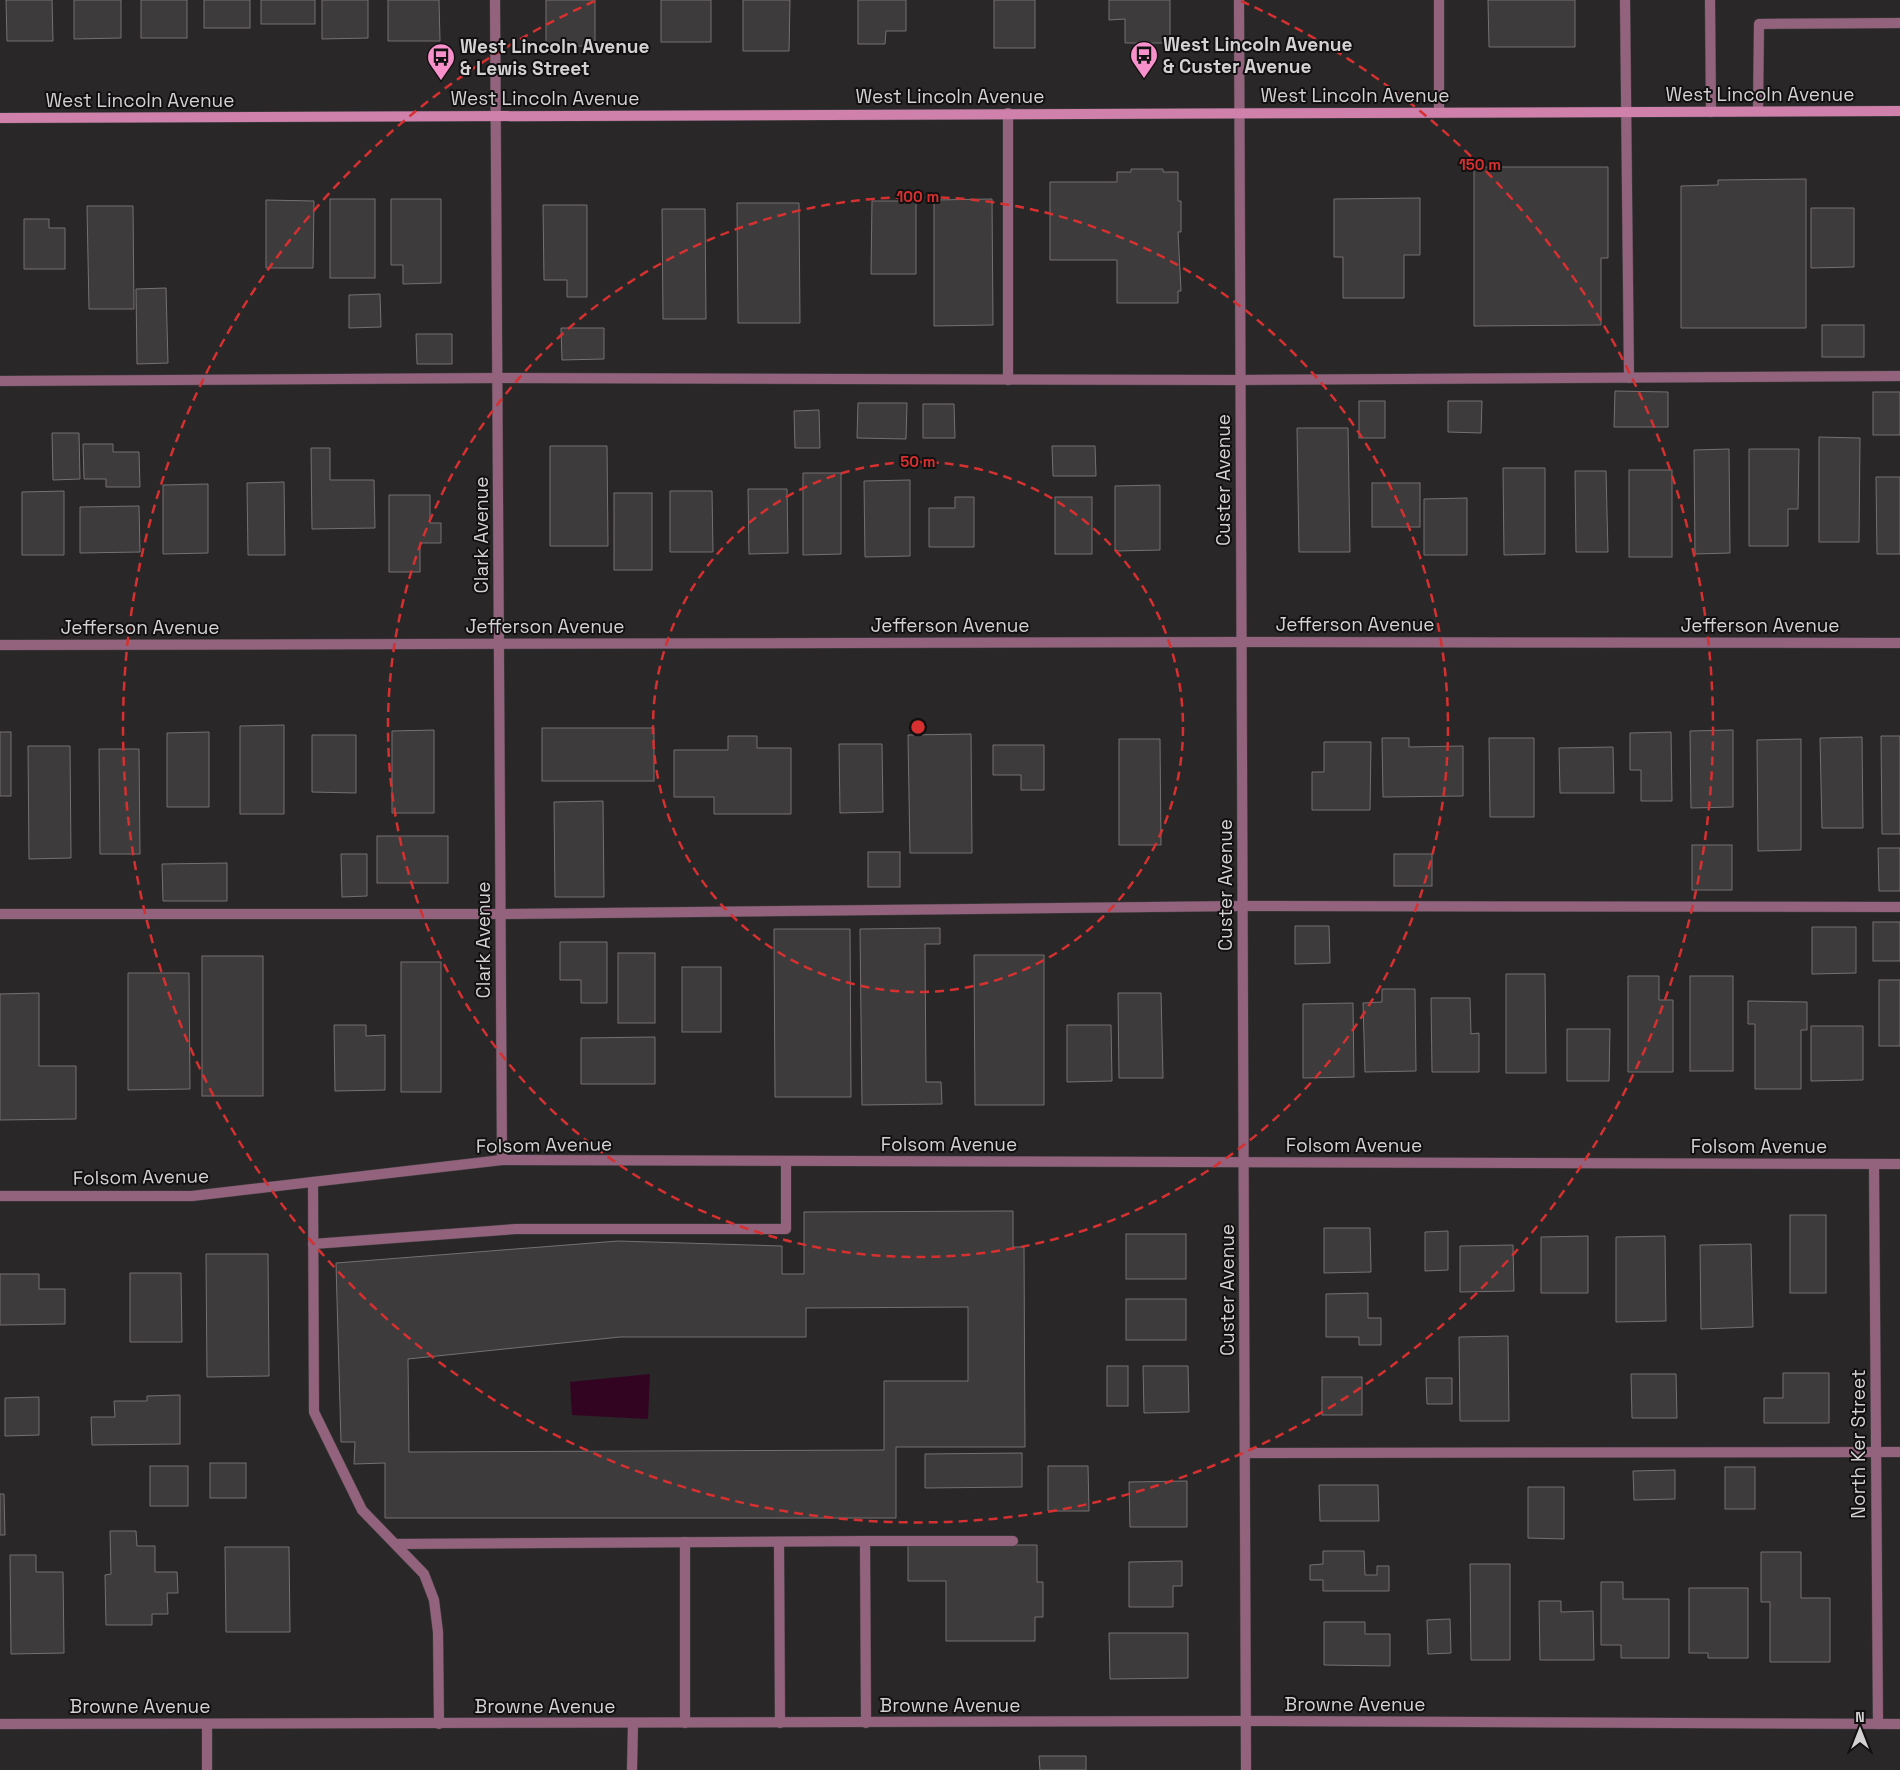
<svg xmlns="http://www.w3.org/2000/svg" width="1900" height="1770" viewBox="0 0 1900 1770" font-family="'Space Grotesk',sans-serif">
  <rect width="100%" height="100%" fill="#2a2729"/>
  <!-- water -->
  <polygon fill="#320421" points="650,1374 648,1419 572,1415 570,1382"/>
  <!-- building -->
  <g fill="#3e3b3c" stroke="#757173" fill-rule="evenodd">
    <polygon points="6,0 52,0 53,41 7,41"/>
    <polygon points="74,0 121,0 121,38 74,39"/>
    <rect x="141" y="0" width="46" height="38"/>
    <rect x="204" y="0" width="46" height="28"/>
    <rect x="261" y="0" width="54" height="24"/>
    <polygon points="322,0 368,0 368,38 322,39"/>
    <polygon points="388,0 439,0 440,41 388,41"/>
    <rect x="546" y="0" width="49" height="46"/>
    <rect x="661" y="0" width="50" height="42"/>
    <polygon points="743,0 790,0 789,51 743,51"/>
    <polygon points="858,0 906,0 906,31 886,31 885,44 858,44"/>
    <rect x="994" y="0" width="41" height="48"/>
    <polygon points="1109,0 1170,0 1170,43 1125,43 1125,19 1109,20"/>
    <polygon points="1488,0 1575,0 1575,47 1489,47"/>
    <polygon points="1474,167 1608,167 1608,258 1601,258 1601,325 1474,326"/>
    <polygon points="1131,169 1163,169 1163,172 1178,172 1178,201 1181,201 1181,232 1178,232 1181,291 1178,291 1178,303 1117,303 1117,260 1050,260 1050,182 1117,182 1117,172 1131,172"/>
    <polygon points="1806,179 1806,328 1681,328 1681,186 1718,185 1718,180"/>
    <polygon points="1420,198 1420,255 1404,255 1404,298 1343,298 1343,257 1334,257 1334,199"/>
    <rect x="330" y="199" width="45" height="79"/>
    <polygon points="391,199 441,199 441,283 403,284 403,265 391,265"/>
    <polygon points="992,199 993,325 934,326 934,200"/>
    <polygon points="266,200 314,201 313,268 266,268"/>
    <polygon points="872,201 916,201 916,274 871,274"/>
    <polygon points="737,203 799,203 800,323 738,323"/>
    <polygon points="543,205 587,205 587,297 567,297 567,280 544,280"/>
    <polygon points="87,206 133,206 134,309 89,309"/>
    <polygon points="1811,208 1854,208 1854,267 1811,268"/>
    <polygon points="662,209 705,209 706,319 663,319"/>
    <polygon points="24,219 49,219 49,228 65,228 65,269 24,269"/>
    <polygon points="166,288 168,363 137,364 136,289"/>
    <polygon points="380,294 381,327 349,328 349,295"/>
    <rect x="1822" y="325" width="42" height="32"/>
    <polygon points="561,328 604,328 604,359 562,360"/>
    <polygon points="416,334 452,334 452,364 417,364"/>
    <polygon points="1615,391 1668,392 1668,427 1614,427"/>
    <rect x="1873" y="392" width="27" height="43"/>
    <rect x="1359" y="401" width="26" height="37"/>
    <polygon points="1448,401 1482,401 1481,433 1448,432"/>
    <polygon points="858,403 907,403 906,439 857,438"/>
    <polygon points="923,404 954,404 955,438 923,438"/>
    <polygon points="819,410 820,448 795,448 794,411"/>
    <polygon points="1297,428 1348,428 1350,552 1299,552"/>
    <polygon points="52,433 79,433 80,479 53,480"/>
    <polygon points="1819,437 1860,438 1859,542 1819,542"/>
    <polygon points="83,444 113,444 113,452 139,452 140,487 106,487 106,479 84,479"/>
    <polygon points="550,446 607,446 608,546 550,546"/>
    <polygon points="1052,446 1095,446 1096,476 1053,476"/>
    <polygon points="311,448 330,448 330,480 374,480 375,528 312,529"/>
    <polygon points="1729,449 1730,553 1695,554 1694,450"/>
    <polygon points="1749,449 1799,449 1798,509 1788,509 1788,546 1749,546"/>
    <polygon points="1503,468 1545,468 1545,554 1504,555"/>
    <rect x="1629" y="470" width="43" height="87"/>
    <polygon points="1575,471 1606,471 1608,552 1576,552"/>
    <polygon points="803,473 841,473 841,554 803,555"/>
    <polygon points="1876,477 1900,477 1900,554 1877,554"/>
    <polygon points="910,480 910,556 865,557 864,481"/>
    <polygon points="284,482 285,555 248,555 247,483"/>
    <rect x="1372" y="483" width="48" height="44"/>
    <polygon points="208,484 208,553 163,554 163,485"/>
    <polygon points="1160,485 1160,550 1115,551 1115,486"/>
    <polygon points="748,489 787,489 788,553 749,554"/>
    <polygon points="64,491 64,555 22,555 22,492"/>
    <polygon points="670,491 712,491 713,552 670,552"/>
    <rect x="614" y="493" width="38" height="77"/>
    <polygon points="389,495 430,495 430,523 441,523 441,543 420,543 420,572 389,572"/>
    <polygon points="955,497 974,497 974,547 929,547 929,508 955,508"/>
    <rect x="1055" y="497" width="37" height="57"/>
    <polygon points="1467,498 1467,555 1424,555 1424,499"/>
    <polygon points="139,506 140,552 80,553 80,507"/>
    <polygon points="284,725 284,814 240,814 240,726"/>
    <rect x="542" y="728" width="112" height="53"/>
    <polygon points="434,730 434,813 392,813 392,731"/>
    <polygon points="1733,730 1733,807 1691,808 1690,731"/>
    <rect x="0" y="732" width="11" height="64"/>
    <polygon points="209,732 209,807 167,807 167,733"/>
    <polygon points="1671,732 1672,801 1641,801 1641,770 1630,770 1630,733"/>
    <polygon points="971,734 972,853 910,853 908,735"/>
    <polygon points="312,735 356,735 356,793 312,792"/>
    <polygon points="728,736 757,736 757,748 791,748 791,814 714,814 714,797 674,797 674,750 728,750"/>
    <polygon points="1881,736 1900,736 1900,834 1882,834"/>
    <polygon points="1862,737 1863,828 1822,828 1820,738"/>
    <polygon points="1382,738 1409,738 1409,747 1463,746 1463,796 1383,797"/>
    <polygon points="1489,738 1534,738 1534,817 1490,817"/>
    <polygon points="1119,739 1160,739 1161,845 1119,845"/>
    <polygon points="1801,739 1801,850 1758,851 1757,740"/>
    <polygon points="1324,742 1371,742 1370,810 1312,810 1312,772 1324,772"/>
    <polygon points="839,744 882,744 883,812 840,813"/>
    <polygon points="993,745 1044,745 1044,790 1021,790 1021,775 993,775"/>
    <polygon points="28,746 70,746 71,858 29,859"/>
    <polygon points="1613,747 1614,793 1560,793 1559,748"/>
    <polygon points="99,749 139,749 140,854 100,854"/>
    <polygon points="603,801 604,897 555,897 554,802"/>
    <rect x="377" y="836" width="71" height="47"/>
    <rect x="1692" y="845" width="40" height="45"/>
    <polygon points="1878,848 1900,848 1900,891 1879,891"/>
    <rect x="868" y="852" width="32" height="35"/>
    <polygon points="341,854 367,854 367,896 342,897"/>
    <rect x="1394" y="854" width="38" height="32"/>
    <polygon points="227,863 227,901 163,901 162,864"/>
    <rect x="1873" y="922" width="27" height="39"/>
    <polygon points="1295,926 1329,926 1330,963 1295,964"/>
    <polygon points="1812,927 1856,927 1856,973 1812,974"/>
    <polygon points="940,928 940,944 925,944 926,1082 941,1082 942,1104 862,1105 860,929"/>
    <polygon points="774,929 850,929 851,1097 775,1097"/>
    <polygon points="560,942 607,942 607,1003 581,1003 581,980 560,980"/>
    <rect x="618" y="953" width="37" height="70"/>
    <polygon points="974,955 1044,955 1044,1105 975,1105"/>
    <rect x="202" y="956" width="61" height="140"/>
    <rect x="401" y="962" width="40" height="130"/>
    <rect x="682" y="967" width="39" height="65"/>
    <polygon points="128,973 189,973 190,1089 128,1090"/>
    <polygon points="1506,974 1545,974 1546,1073 1506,1073"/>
    <polygon points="1628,976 1659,976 1659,1000 1673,1000 1673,1072 1628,1072"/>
    <rect x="1690" y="976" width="43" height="95"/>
    <rect x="1879" y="980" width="21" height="66"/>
    <polygon points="1382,989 1415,989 1416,1071 1365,1072 1363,1003 1382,1002"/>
    <polygon points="39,993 39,1066 76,1066 76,1119 0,1120 0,994"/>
    <polygon points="1118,993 1161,993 1163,1078 1119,1078"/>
    <polygon points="1431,998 1470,998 1471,1034 1479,1033 1479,1072 1432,1072"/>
    <polygon points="1748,1001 1807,1002 1807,1030 1801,1030 1801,1089 1755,1089 1755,1024 1748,1024"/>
    <polygon points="1353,1003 1354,1077 1303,1078 1303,1004"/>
    <polygon points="334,1025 366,1025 366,1036 385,1035 385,1090 335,1091"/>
    <polygon points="1067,1025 1111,1025 1112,1081 1067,1082"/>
    <polygon points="1811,1026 1863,1026 1863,1080 1811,1081"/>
    <polygon points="1567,1029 1610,1029 1609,1081 1567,1081"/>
    <polygon points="655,1037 655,1084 581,1084 581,1038"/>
    <path d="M1013 1211V1247H1024L1025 1447H896V1518H385V1463L354 1464 355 1442H341L336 1263 618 1241 782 1246V1274H804V1212ZM968 1307V1381H884V1450L409 1452 408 1359 620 1337H806V1308Z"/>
    <rect x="1790" y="1215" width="36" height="78"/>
    <polygon points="1324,1228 1370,1228 1371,1272 1324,1273"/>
    <polygon points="1448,1231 1448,1270 1425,1271 1425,1232"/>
    <rect x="1126" y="1234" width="60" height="45"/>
    <polygon points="1588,1236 1588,1293 1541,1293 1541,1237"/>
    <polygon points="1665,1236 1666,1321 1616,1322 1616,1237"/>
    <polygon points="1751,1244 1753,1327 1701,1329 1700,1245"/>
    <polygon points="1513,1245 1514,1291 1460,1292 1460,1246"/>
    <polygon points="206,1254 268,1254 269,1376 207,1377"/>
    <polygon points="130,1273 181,1273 182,1342 130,1342"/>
    <polygon points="0,1274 39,1274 39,1289 65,1289 65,1324 0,1325"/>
    <polygon points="1368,1293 1368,1318 1381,1318 1381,1345 1359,1345 1359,1337 1326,1337 1326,1294"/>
    <rect x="1126" y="1299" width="60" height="41"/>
    <polygon points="1508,1336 1509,1421 1460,1421 1459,1337"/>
    <rect x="1107" y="1366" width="21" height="40"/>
    <polygon points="1143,1366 1188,1366 1189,1412 1144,1413"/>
    <polygon points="1783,1373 1829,1373 1829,1423 1764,1423 1764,1398 1783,1398"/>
    <polygon points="1631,1374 1676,1374 1677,1418 1632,1418"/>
    <rect x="1322" y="1377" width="40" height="38"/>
    <polygon points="1426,1378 1452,1378 1452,1404 1427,1404"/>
    <polygon points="180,1395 180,1444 92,1445 91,1417 115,1417 114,1401 147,1401 147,1396"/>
    <polygon points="39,1397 39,1435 5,1436 5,1398"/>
    <polygon points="1022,1453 1022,1487 925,1488 925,1454"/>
    <rect x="210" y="1463" width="36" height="35"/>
    <rect x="150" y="1466" width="38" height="40"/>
    <polygon points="1048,1466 1088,1466 1089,1511 1048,1511"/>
    <rect x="1725" y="1467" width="30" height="42"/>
    <polygon points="1675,1470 1675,1499 1634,1500 1633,1471"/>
    <polygon points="1187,1481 1187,1527 1130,1527 1129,1482"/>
    <polygon points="1319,1485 1378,1485 1379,1521 1320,1521"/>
    <polygon points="1528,1487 1564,1487 1564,1539 1528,1538"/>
    <polygon points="0,1494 4,1494 5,1535 0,1535"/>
    <polygon points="110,1531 136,1531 137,1546 155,1546 155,1572 177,1572 178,1593 167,1593 168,1614 152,1614 152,1625 106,1625 105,1575 111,1574"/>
    <polygon points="908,1545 1037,1545 1037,1582 1043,1582 1043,1617 1035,1617 1035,1641 946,1641 946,1581 908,1581"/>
    <polygon points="225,1547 289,1547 290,1632 226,1632"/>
    <polygon points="1323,1551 1364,1551 1365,1575 1377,1575 1377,1566 1389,1566 1389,1591 1323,1591 1323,1580 1310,1580 1310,1565 1323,1564"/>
    <polygon points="1761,1552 1801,1552 1801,1598 1830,1598 1830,1662 1770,1662 1770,1602 1761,1602"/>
    <polygon points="10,1555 36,1555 36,1572 63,1572 64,1653 11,1654"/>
    <polygon points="1182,1561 1182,1586 1173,1586 1173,1607 1129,1607 1129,1562"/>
    <polygon points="1470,1564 1510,1564 1510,1660 1471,1660"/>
    <polygon points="1601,1582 1623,1582 1623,1599 1669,1599 1669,1658 1621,1658 1621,1645 1601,1645"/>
    <polygon points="1689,1588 1748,1588 1748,1658 1708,1658 1708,1653 1689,1653"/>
    <polygon points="1539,1601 1561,1601 1561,1612 1593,1611 1594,1660 1540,1660"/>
    <polygon points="1450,1619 1451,1653 1428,1654 1427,1620"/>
    <polygon points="1324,1622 1365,1622 1365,1634 1390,1634 1390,1666 1324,1665"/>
    <polygon points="1109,1633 1188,1633 1188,1678 1110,1679"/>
    <polygon points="1039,1756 1086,1756 1086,1770 1040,1770"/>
  </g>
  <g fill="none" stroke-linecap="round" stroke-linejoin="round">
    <!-- lane casing -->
    <g stroke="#454244" stroke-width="11">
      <g id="lane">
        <polyline points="1625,0 1629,378"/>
        <polyline points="1710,0 1711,112"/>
        <polyline points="1758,111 1759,24 1900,23"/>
        <polyline points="1439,112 1439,0"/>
        <polyline points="1008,113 1008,380"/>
        <polyline points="0,381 497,378 1240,380 1900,376"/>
        <polyline points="0,914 500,914 1242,906 1900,907"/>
        <polyline points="313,1182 314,1412 362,1510 424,1574 434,1600 438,1632 439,1724"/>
        <polyline points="313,1244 516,1229 786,1229 786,1161"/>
        <polyline points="1245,1453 1900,1452"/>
        <polyline points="865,1541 1013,1541"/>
        <polyline points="685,1542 685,1723"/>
        <polyline points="779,1542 780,1723"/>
        <polyline points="396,1544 865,1541 866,1723"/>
      </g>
    </g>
    <!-- street casing -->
    <g stroke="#454244" stroke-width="11">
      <g id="street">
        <polyline points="495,0 502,1160"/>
        <polyline points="1239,0 1246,1770"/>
        <polyline points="0,645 1242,642 1900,643"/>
        <polyline points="1874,1164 1878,1724"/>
        <polyline points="0,1196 192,1196 502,1160 1900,1164"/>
        <polyline points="0,1724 1246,1721 1900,1724"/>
        <polyline points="207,1770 207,1724"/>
        <polyline points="632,1770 633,1724"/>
      </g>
    </g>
    <!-- secondary casing -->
    <g stroke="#454244" stroke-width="11">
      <polyline id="secondary" points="0,118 1900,111"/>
    </g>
    <!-- lane -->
    <use href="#lane" stroke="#93627c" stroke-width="10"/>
    <!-- street -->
    <use href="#street" stroke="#93627c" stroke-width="10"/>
    <!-- secondary -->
    <use href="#secondary" stroke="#cf81ac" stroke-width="10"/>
  </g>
  <!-- distance rings -->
  <g fill="none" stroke="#d63030" stroke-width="2.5" stroke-dasharray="9 6">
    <circle cx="918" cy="727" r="265"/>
    <circle cx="918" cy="727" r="530"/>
    <path d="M1241 1A795 795 0 1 1 595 1"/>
  </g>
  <!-- icons -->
  <defs>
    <g id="bus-pin" transform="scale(1.4375)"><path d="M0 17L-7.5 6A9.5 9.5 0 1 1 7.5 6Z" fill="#f890cb" stroke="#121011"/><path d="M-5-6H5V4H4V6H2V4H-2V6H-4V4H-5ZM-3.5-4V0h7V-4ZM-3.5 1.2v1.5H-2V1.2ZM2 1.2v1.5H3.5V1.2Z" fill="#111"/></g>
  </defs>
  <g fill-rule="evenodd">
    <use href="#bus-pin" x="1144" y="55"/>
    <use href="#bus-pin" x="441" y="57"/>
  </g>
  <g text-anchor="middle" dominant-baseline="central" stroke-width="4" stroke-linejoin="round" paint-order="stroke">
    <!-- poi labels -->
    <g font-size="19" font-weight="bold" fill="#d3d1d2" stroke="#121011" text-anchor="start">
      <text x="1163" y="44">West Lincoln Avenue<tspan x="1163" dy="22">&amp; Custer Avenue</tspan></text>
      <text x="460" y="46">West Lincoln Avenue<tspan x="460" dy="22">&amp; Lewis Street</tspan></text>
    </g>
    <!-- street labels -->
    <g font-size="19" fill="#d3d1d2" stroke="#121011">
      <text x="1760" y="94">West Lincoln Avenue</text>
      <text x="1355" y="95">West Lincoln Avenue</text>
      <text x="950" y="96">West Lincoln Avenue</text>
      <text x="545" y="98">West Lincoln Avenue</text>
      <text x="140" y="100">West Lincoln Avenue</text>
      <text transform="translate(1223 480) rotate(-90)">Custer Avenue</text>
      <text transform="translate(481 535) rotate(-90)">Clark Avenue</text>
      <text x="1355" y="624">Jefferson Avenue</text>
      <text x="950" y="625">Jefferson Avenue</text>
      <text x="1760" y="625">Jefferson Avenue</text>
      <text x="545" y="626">Jefferson Avenue</text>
      <text x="140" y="627">Jefferson Avenue</text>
      <text transform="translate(1225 885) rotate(-90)">Custer Avenue</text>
      <text transform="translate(483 940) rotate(-90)">Clark Avenue</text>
      <text x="949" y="1144">Folsom Avenue</text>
      <text transform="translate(544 1145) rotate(-1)">Folsom Avenue</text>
      <text x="1354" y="1145">Folsom Avenue</text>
      <text x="1759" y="1146">Folsom Avenue</text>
      <text transform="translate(141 1177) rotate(-1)">Folsom Avenue</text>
      <text transform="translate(1227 1290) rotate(-90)">Custer Avenue</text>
      <text transform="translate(1858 1444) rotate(-90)">North Ker Street</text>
      <text x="1355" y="1704">Browne Avenue</text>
      <text x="950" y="1705">Browne Avenue</text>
      <text x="140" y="1706">Browne Avenue</text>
      <text x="545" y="1706">Browne Avenue</text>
    </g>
  </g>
  <circle cx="918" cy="727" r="8" fill="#d63030" stroke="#121011" stroke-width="2.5"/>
  <g font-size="15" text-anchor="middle" font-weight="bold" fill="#d63030" stroke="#121011" stroke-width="4" stroke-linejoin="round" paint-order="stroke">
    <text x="1480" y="170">150 m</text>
    <text x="918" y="202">100 m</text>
    <text x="918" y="467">50 m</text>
  </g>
  <!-- north arrow -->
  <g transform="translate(1860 1730)" stroke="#121011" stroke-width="4" paint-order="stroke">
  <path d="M0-4L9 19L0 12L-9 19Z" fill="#d3d1d2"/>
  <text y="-8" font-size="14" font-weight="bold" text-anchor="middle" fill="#d3d1d2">N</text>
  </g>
</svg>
